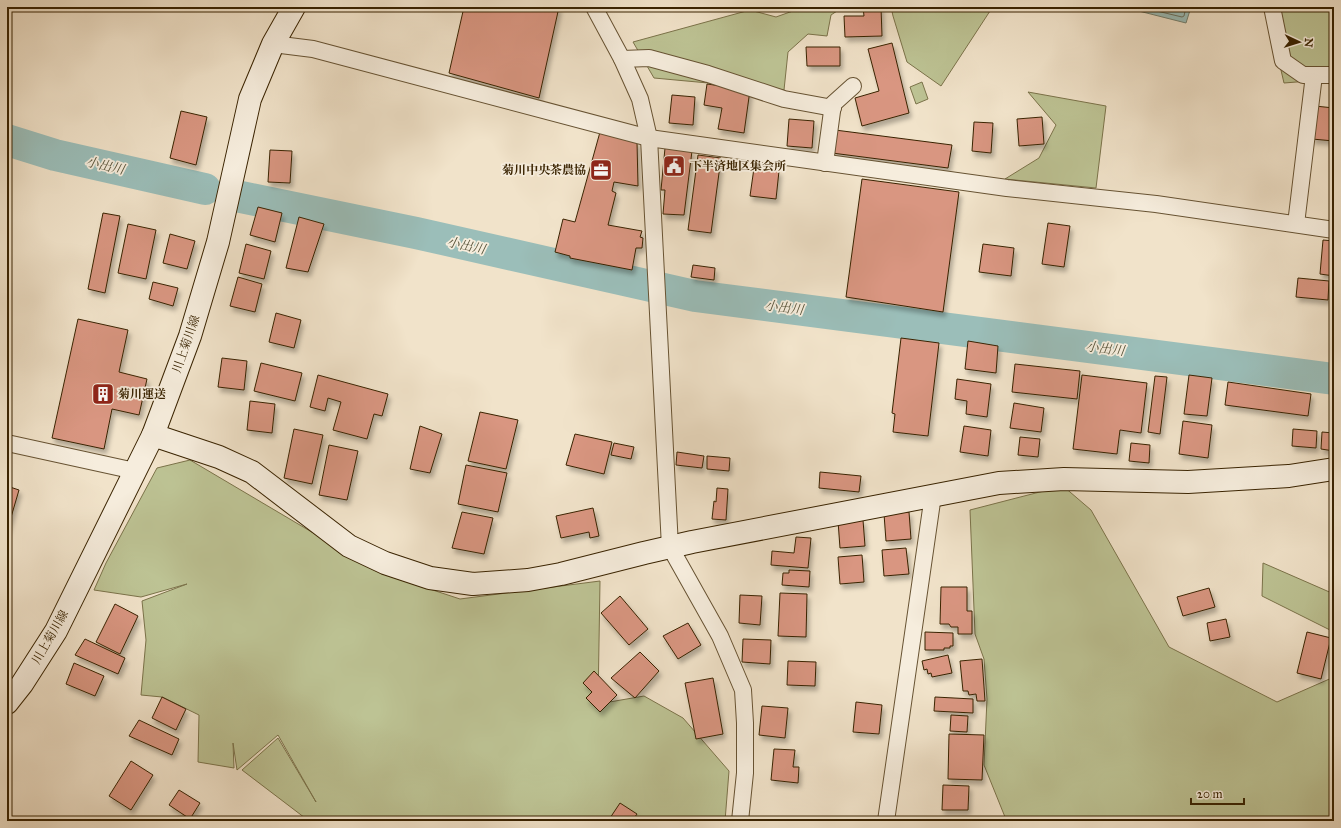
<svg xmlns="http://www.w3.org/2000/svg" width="1341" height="828" viewBox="0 0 1341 828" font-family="'IM FELL Great Primer','Noto Serif JP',serif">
  <defs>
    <filter id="shadow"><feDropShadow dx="2.5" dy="4.5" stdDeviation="2" flood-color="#0004"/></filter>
  </defs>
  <rect width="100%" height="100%" fill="#f1e3ca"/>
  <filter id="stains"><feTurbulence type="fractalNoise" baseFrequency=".005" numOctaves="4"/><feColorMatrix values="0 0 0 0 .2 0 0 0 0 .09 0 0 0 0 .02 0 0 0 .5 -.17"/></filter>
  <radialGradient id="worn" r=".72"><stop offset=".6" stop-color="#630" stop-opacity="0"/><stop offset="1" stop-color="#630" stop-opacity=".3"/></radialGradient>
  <!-- green -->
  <g fill="#bdc394" stroke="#7b734a">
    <polygon points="804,7 843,7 831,15 827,36 808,34 788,52 784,90 654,78 633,42 750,10 776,17"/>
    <polygon points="891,7 955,7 957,10 990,11 941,86 907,62 893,16"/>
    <polygon points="1271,7 1334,7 1334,79 1284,83 1270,23"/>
    <polygon points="922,82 928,99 916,104 910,87"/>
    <polygon points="1028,92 1106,106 1096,188 1005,179 1039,158 1056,125"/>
    <polygon points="190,460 381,573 460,599 600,581 598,704 644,696 683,718 729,771 725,821 309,821 242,770 278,738 316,802 278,735 237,770 233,743 234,768 198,762 199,715 162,697 141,695 146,640 142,601 187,584 141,597 94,590 106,563 157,468"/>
    <polygon points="1063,486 1091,510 1169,647 1277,702 1334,677 1334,821 1028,821 1005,817 984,765 987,699 984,659 975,634 970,510"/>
    <polygon points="1263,563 1334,594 1334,632 1262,596"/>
  </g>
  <!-- water -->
  <polygon fill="#9bbeb9" stroke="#74806f" points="1123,7 1191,7 1186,23"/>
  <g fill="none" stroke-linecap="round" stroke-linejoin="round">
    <!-- shore -->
    <polyline stroke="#6a705d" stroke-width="1" points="1140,7 1182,17 1184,16 1186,7"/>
    <!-- river -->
    <g stroke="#9bbeb9" stroke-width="32">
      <polyline points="7,140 55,155 205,189"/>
      <polyline points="241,197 416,233 695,296 1334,379"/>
    </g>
  </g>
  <!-- building -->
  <g fill="#d99681" stroke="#392301" filter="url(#shadow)">
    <polygon points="464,7 559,7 539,98 449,73"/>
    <polygon points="863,7 881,7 882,36 845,37 844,16 864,16"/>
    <polygon points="892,43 909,113 862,126 855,98 879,91 868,49"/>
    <polygon points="806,47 840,47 840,66 807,66"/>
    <polygon points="707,84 750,90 744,133 718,129 722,108 704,105"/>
    <polygon points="672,95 695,97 693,125 669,123"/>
    <polygon points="1315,106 1334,108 1334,141 1312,139"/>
    <polygon points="181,111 207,117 196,165 170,158"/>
    <polygon points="1042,117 1044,144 1019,146 1017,119"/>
    <polygon points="789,119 814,121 812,148 787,146"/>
    <polygon points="974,122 993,123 991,153 972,151"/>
    <polygon points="835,130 952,145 948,168 832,153"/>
    <polygon points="600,132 637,142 638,186 614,182 612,191 616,193 608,225 642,231 640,237 643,238 642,248 636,248 632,270 570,258 570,256 555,252 563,219 575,222"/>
    <polygon points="665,148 692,151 684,215 663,214 665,190 661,190"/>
    <polygon points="270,150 292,151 290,183 268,182"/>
    <polygon points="698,155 721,158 711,233 688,230"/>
    <polygon points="754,168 779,171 776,199 750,196"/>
    <polygon points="862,179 959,192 943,312 846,297"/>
    <polygon points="258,207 282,213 275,242 250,235"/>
    <polygon points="103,213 120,216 105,293 88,289"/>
    <polygon points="299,217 324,224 308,272 286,268"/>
    <polygon points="1048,223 1070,226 1064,267 1042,264"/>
    <polygon points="128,224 156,230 146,279 118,273"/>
    <polygon points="170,234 195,241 187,269 163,263"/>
    <polygon points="1323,240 1334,241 1334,276 1320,274"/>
    <polygon points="246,244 271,251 264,279 239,273"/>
    <polygon points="983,244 1014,248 1011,276 979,272"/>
    <polygon points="693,265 715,268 714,280 691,277"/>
    <polygon points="238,277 262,284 255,312 230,306"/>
    <polygon points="1298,278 1329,281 1328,300 1296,297"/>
    <polygon points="153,282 178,288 173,306 149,299"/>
    <polygon points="276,313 301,320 294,348 269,342"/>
    <polygon points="78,319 128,330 119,372 147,379 139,415 112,409 104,449 52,438"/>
    <polygon points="901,338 939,343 928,436 893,432 895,414 892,413"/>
    <polygon points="968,341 998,346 996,373 965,369"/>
    <polygon points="222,358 247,361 244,390 218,387"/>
    <polygon points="261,363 302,373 295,401 254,391"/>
    <polygon points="1015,364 1080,371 1077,399 1012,392"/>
    <polygon points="318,375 388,394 382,416 374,414 367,439 333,430 341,402 328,398 325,411 310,407"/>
    <polygon points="1082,375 1147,383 1141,433 1120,430 1117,454 1073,449"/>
    <polygon points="1189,375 1212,378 1207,416 1184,414"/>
    <polygon points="1155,376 1167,377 1160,434 1148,432"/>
    <polygon points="957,379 991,384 987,417 966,414 967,401 955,399"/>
    <polygon points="1228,382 1311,394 1308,416 1225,405"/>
    <polygon points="250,401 275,404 272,433 247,430"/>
    <polygon points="1014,403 1044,408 1041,432 1010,428"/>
    <polygon points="480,412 518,420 506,469 468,461"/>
    <polygon points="1183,421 1212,425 1208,458 1179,454"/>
    <polygon points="420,426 442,434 430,473 410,469"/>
    <polygon points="964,426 991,430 988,456 960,452"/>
    <polygon points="294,429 323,435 312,484 284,478"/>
    <polygon points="1293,429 1317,431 1316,448 1292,446"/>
    <polygon points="1322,432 1334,433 1334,451 1321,449"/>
    <polygon points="575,434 612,442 604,474 566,465"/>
    <polygon points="1020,437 1040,439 1038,457 1018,455"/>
    <polygon points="614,443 634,447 631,459 611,455"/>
    <polygon points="1131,443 1150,445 1149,463 1129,461"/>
    <polygon points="329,445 358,451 347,500 319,495"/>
    <polygon points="677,452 704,456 702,468 676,465"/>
    <polygon points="707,456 730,458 729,471 707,469"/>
    <polygon points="466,465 507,473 498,512 458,504"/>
    <polygon points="820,472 861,476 859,492 819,488"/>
    <polygon points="7,486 19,490 7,531"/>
    <polygon points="717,488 728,489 726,520 712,519 714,501 716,502"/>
    <polygon points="593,508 599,536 590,538 589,532 561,538 556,516"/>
    <polygon points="462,512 493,518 484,554 452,548"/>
    <polygon points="909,512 911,539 886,541 884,514"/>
    <polygon points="863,520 865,546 840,548 838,521"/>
    <polygon points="796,537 811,538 808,568 771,565 772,551 794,553"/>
    <polygon points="906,548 909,574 884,576 882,550"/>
    <polygon points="862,555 864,582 840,584 838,557"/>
    <polygon points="789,570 810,571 809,587 782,585 783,573 789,573"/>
    <polygon points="941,587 967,587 967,611 972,611 972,634 958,634 958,627 951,627 949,624 940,624"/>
    <polygon points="1209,588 1215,607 1183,616 1177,597"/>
    <polygon points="780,593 807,594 806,637 778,636"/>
    <polygon points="740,595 762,596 760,625 739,623"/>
    <polygon points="620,596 648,629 629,645 601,613"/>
    <polygon points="115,604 138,616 120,654 96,642"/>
    <polygon points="1226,619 1230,637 1210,641 1207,623"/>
    <polygon points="688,623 701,645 678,659 663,636"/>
    <polygon points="925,632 953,633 953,646 950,646 950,648 944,648 944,650 925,650"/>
    <polygon points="1307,632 1331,638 1321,679 1297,673"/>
    <polygon points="85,639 125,658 118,674 75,655"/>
    <polygon points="743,639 771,640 770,664 742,662"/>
    <polygon points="640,652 659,671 635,698 611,678"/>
    <polygon points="948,655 952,673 932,677 931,673 928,674 927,669 924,670 922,661"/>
    <polygon points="982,659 985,701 977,701 976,694 969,695 968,691 963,691 960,661"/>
    <polygon points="788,661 816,662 815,686 787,685"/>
    <polygon points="74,663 104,676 95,696 66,684"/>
    <polygon points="594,671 617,695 600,712 586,698 592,692 583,683"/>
    <polygon points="713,678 723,734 696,739 685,683"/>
    <polygon points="162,697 186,709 176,730 152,718"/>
    <polygon points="935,697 973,699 973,713 934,711"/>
    <polygon points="856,702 882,705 879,734 853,732"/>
    <polygon points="762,706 788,708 785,738 759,735"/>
    <polygon points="951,715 968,716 967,732 950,731"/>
    <polygon points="139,720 179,739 172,755 129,736"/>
    <polygon points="949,734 984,735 982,780 948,779"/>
    <polygon points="774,749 795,750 793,767 799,767 798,783 771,780"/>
    <polygon points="131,761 153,775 131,810 109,796"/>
    <polygon points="943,785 969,786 968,810 942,810"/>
    <polygon points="179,790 200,803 190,819 169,805"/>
    <polygon points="620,803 637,814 632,821 608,821"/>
  </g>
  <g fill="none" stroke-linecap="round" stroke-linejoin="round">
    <!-- street casing -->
    <g stroke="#675333" stroke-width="18">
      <g id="street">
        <polyline points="594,7 622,59 640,99 649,138 670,547 720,636 743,690 745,723 745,773 740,821"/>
        <polyline points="1272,7 1283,61 1303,75 1334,75"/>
        <polyline points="273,44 313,49 649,138 1007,188 1156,204 1334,230"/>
        <polyline points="622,59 649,58 708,74 784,99 833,108"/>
        <polyline points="825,163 833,104 853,86"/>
        <polyline points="1296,224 1314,75"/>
        <polyline points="7,443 135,471"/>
        <polyline points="886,821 933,495"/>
      </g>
    </g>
    <!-- secondary casing -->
    <g stroke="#392301" stroke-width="24">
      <g id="secondary">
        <polyline points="153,435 219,457 252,472 349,546 385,563 430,578 473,584 528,580 561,574 644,553 692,542 999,483 1064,479 1188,482 1289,476 1334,469"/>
        <polyline points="7,703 22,684 56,631 153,435 190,336 218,242 250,99 273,44 294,7"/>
      </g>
    </g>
    <!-- street -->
    <use href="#street" stroke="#f6eddd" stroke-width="16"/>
    <!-- secondary -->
    <use href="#secondary" stroke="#f6eddd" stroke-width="22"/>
  </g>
  <!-- icons -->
  <defs>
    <g id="civic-square" transform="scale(1.15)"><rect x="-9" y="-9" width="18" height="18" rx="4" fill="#8f2418" stroke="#f6eddd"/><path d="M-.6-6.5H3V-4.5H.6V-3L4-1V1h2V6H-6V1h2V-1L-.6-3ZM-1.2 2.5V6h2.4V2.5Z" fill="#fff"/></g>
    <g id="office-square" transform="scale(1.15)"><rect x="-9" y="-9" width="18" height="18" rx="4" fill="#8f2418" stroke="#f6eddd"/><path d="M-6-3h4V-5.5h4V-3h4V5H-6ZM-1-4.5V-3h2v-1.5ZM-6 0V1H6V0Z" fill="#fff"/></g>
    <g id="building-square" transform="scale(1.15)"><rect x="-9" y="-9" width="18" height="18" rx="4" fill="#8f2418" stroke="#f6eddd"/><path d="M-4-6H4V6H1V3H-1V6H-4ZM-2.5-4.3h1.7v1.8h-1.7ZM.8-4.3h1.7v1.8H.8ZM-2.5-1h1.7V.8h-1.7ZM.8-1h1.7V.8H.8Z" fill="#fff"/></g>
  </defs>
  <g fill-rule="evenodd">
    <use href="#civic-square" x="674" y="166"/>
    <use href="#office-square" x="601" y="170"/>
    <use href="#building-square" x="103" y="394"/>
  </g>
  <g text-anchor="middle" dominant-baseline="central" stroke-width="3.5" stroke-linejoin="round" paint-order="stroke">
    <!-- poi labels -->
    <g font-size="12" font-weight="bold" fill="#392301" stroke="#f6eddd" text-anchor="start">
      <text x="690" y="166">下半済地区集会所</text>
      <text x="586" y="170" text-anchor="end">菊川中央茶農協</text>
      <text x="118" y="394">菊川運送</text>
    </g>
    <!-- street labels -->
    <g font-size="12" fill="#392301" stroke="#f6eddd">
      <text transform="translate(186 344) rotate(-71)">川上菊川線</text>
      <text transform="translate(50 637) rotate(-60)">川上菊川線</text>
    </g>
    <!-- water labels -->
    <g font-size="13" font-style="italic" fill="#565238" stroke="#f6eddd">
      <text transform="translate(105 166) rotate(13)">小出川</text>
      <text transform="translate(466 246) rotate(12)">小出川</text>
      <text transform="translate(784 308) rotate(7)">小出川</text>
      <text transform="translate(1105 349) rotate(7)">小出川</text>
    </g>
  </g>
  <!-- margin -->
  <rect width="1341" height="828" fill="none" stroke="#f1e3ca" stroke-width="24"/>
  <rect x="8" y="8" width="1325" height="812" fill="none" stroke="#392301" stroke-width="2"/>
  <rect x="12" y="12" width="1317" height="804" fill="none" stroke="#392301"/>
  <!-- north arrow -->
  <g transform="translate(1299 42) rotate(94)" stroke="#f6eddd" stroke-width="3" paint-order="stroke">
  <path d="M0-3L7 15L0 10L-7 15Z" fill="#392301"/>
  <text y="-6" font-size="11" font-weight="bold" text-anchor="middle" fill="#392301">N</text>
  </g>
  <!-- scale -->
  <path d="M1191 798v6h53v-6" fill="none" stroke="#392301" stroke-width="2"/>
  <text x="1197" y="798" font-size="12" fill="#392301" stroke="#f6eddd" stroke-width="3" paint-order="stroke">20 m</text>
  <rect width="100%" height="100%" filter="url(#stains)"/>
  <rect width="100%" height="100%" fill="url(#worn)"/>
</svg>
